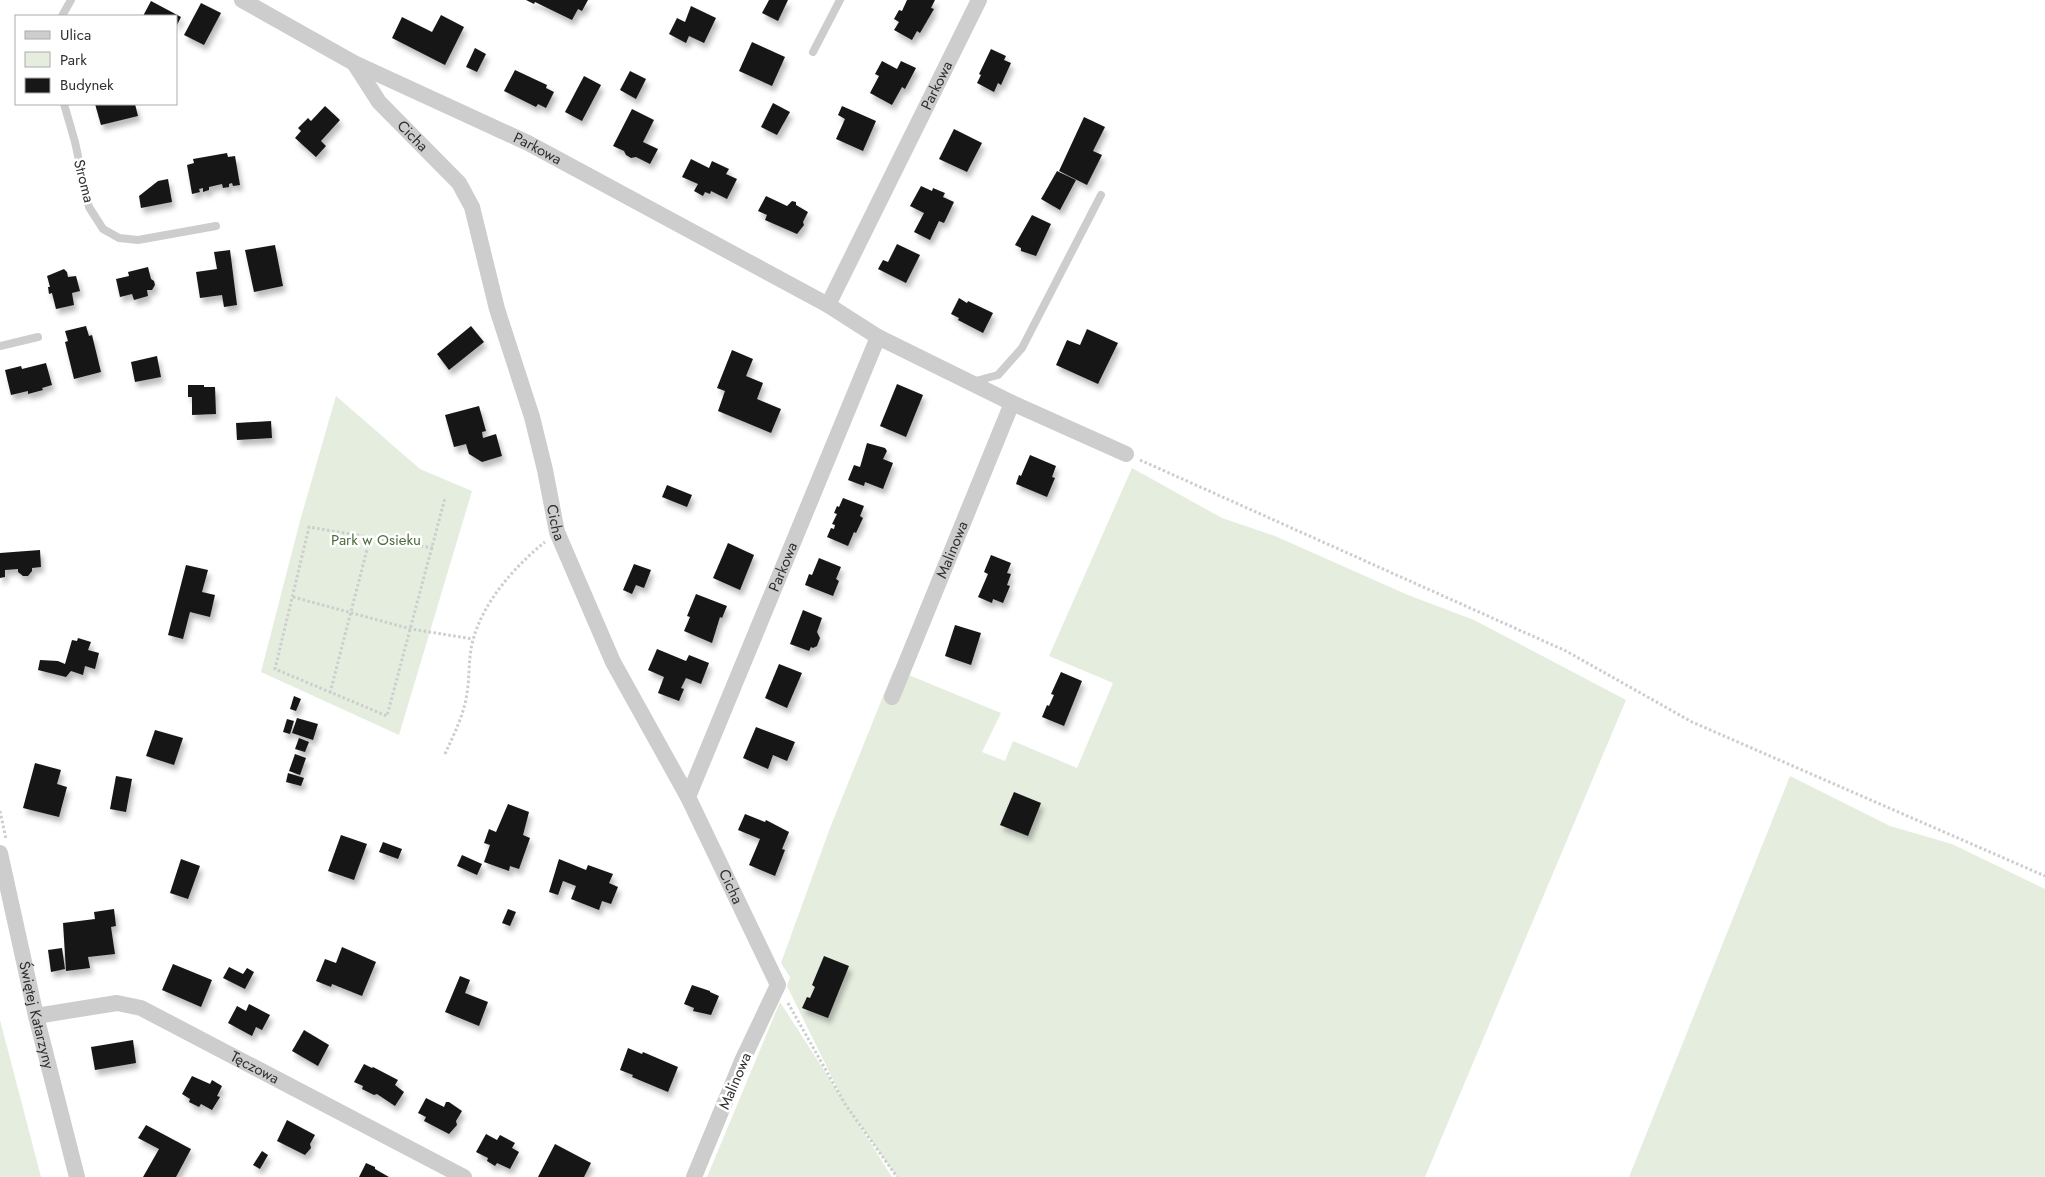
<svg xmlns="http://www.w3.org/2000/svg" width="2045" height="1177" viewBox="0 0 2045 1177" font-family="Jost,sans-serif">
  <defs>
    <filter id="shadow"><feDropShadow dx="3" dy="5.5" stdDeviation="2.5" flood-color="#0004"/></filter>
  </defs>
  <rect width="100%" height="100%" fill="#fff"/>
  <!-- green -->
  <g fill="#e5eddf">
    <polygon points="336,396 420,469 472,491 399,735 261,672 300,521"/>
    <polygon points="1132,468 1222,518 1275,536 1408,595 1474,620 1626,700 1425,1177 897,1177 853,1115 892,1177 707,1177 780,1002 842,1098 787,986 790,977 781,963 830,828 894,669 1001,713 982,752 1005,761 1013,741 1077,768 1113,683 1049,656"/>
    <polygon points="1790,776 1890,826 1952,844 2045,889 2045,1177 1629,1177"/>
    <polygon points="0,1020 41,1177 0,1177"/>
  </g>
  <!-- building -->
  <g fill="#171717" filter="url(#shadow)">
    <polygon points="526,0 588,0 582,11 578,9 572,20 535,2 534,4"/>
    <polygon points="769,0 788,0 778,21 762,13"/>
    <polygon points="907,0 935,0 931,8 934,9 920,33 917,31 912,40 894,30 899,22 894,19 899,10 902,11"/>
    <polygon points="151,1 181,17 176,27 176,16 143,16"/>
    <polygon points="201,3 221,13 204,45 184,35"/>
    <polygon points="691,6 716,18 704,43 689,36 686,43 669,34 677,18 685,22"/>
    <polygon points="441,15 464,27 445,65 392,38 402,17 432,32"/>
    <polygon points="752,42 785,57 772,86 739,71"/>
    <polygon points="475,48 486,54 477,72 466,67"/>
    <polygon points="991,49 1006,56 1004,60 1011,63 1001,85 998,83 994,92 977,83 981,75 979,74"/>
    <polygon points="882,61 897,69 901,61 916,68 905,89 902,87 892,105 870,93 879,76 875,74"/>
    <polygon points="515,70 547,85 546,88 554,92 546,108 538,104 536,107 504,91"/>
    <polygon points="630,71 646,79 636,99 620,90"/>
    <polygon points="584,76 601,85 582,121 565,112"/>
    <polygon points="773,103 790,112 777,135 761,127"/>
    <polygon points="95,104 135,104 138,116 101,125"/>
    <polygon points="325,106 340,120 321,141 326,146 316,157 295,138 301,131 298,128 308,118 311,121"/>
    <polygon points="842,106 876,121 863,151 836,139 845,119 838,115"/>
    <polygon points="632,109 654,120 643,142 658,149 650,164 636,157 631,158 626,155 624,151 613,146"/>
    <polygon points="1084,117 1105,127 1093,151 1102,155 1087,185 1059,171"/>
    <polygon points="954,129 982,143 967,172 939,159"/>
    <polygon points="227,153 228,157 235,156 240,185 233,186 232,183 229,184 229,187 223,188 222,184 209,187 209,190 203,192 203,188 199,189 200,192 192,194 187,165 194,163 193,159"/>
    <polygon points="691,159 709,168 712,161 729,169 726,174 737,179 727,199 711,191 710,194 705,192 703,196 694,191 698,184 682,177"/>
    <polygon points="1057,171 1076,180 1060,210 1041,199"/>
    <polygon points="168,179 172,202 141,208 139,196 158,181"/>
    <polygon points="921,186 932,191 933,188 945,193 943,197 954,202 944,223 939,221 930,240 914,232 924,213 910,206"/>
    <polygon points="766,196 787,206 792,201 796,202 796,205 808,212 803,222 804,225 797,234 765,220 767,215 758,211"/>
    <polygon points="1032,215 1051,224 1036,256 1021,251 1021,248 1015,245"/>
    <polygon points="897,244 920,255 906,283 878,269 883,260 888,262"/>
    <polygon points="275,245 283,286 254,292 245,250"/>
    <polygon points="230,250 237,305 224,307 222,295 200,298 196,272 217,269 214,252"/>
    <polygon points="148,267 151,279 154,281 155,285 152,290 147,290 148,296 134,300 132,294 120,297 116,279 129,276 128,272"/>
    <polygon points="64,269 67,272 68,277 76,276 80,291 72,293 74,305 56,309 52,293 49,294 48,287 50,287 47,276"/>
    <polygon points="959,298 967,303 968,301 993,313 983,333 958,320 959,318 951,314"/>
    <polygon points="86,326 89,336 92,335 101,372 74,379 65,342 68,341 65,331"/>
    <polygon points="471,326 484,342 449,370 437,354"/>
    <polygon points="1087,329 1118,343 1098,384 1056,365 1067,340 1080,345"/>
    <polygon points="732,350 753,359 746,376 763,383 757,399 781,409 771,433 718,411 725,391 717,388"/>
    <polygon points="157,356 161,377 135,382 131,362"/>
    <polygon points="46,363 52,385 42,388 43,390 28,394 28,391 11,395 5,370 21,366 22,369"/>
    <polygon points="897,384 923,395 906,437 880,426"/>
    <polygon points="188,385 204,385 204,387 215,387 216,414 192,415 192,397 188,397"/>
    <polygon points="479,406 486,431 482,432 483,438 496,434 502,456 482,462 469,454 466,444 454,447 445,415"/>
    <polygon points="271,421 272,438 237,440 236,423"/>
    <polygon points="867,443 885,448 887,451 883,459 893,463 883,489 865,482 864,486 848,480 854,465 860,467"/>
    <polygon points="1030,455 1056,466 1052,477 1055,478 1047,497 1016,484 1019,475 1021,476"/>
    <polygon points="667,485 692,495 687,507 662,497"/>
    <polygon points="843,498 864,506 860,516 863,518 856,533 854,532 848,546 827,537 831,528 834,529 835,525 832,524 837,514 834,513 837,506 839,507"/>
    <polygon points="728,543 754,555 740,590 713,578"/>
    <polygon points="40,550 41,567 32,568 32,571 28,576 23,576 18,572 18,569 5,570 5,577 0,578 0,553"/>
    <polygon points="991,555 1011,563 1007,573 1011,574 1007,585 1010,586 1003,603 993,599 992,603 978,597 988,574 984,572"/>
    <polygon points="819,558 841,567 836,579 839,581 833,596 805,585 809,574 812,575"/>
    <polygon points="634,564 651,570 644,588 636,585 632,594 623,590"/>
    <polygon points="186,565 208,570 202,592 215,595 210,617 190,612 183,639 168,635"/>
    <polygon points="696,594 727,606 722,618 720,617 712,643 684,631 690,617 687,616"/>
    <polygon points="803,610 822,618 817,632 820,638 817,646 813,648 811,647 809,651 790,644"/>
    <polygon points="955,625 981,633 971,665 945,656"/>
    <polygon points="78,638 91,642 88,650 99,653 95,669 85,666 83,675 71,671 66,677 38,670 40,660 58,661 65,664 72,640 77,641"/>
    <polygon points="657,649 686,661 689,655 709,663 701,684 686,678 681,688 684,689 679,701 658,693 664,677 648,670"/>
    <polygon points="779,664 802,673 787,708 765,698"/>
    <polygon points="1061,672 1082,681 1064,726 1042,717 1047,705 1049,706 1054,695 1051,694"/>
    <polygon points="294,696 301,699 296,711 290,709"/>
    <polygon points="297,718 318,724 313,740 292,733"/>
    <polygon points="287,719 294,721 290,734 283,732"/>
    <polygon points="756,727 795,742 787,761 773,755 768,769 743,758"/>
    <polygon points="155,730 183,738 174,765 146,756"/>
    <polygon points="299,738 309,742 305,752 295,749"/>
    <polygon points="295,754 306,758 300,775 289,771"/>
    <polygon points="35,763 61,770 57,784 67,787 59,817 23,808"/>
    <polygon points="288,773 304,778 301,786 286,782"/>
    <polygon points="116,776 132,779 126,812 110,809"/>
    <polygon points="1014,792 1041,803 1028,836 1000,825"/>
    <polygon points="508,804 529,812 523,835 530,838 519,869 510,866 509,871 484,862 490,845 484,843 489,829 496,832"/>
    <polygon points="745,814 765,822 766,820 789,832 782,849 785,850 775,876 749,865 760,839 738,830"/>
    <polygon points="341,835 367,844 354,880 328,871"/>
    <polygon points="383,842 402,849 398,859 379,852"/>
    <polygon points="462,855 482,864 477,875 457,866"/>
    <polygon points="181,859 200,866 188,899 170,893"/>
    <polygon points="559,859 586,870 588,865 613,874 609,883 618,887 611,904 602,901 599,910 571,899 576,886 563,881 558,895 549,892"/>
    <polygon points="114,909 116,926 111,927 115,954 88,957 90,968 66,971 63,923 95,919 94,912"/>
    <polygon points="508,909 516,912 510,926 502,923"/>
    <polygon points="342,947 376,962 362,996 332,984 331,987 316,981 325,959 336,963"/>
    <polygon points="62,948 65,969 51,972 48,950"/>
    <polygon points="824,956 849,966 828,1018 802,1008 807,997 810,998 815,987 812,985"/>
    <polygon points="173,964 212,980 201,1007 162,990"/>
    <polygon points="229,967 243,974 247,968 254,972 245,989 223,978"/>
    <polygon points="460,976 470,980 465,993 488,1002 479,1026 445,1012"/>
    <polygon points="692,985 710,991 710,992 719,996 711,1015 693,1011 694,1008 684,1004"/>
    <polygon points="249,1004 270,1015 262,1030 256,1027 252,1036 228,1023 237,1006 246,1011"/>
    <polygon points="304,1030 329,1045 318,1066 292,1051"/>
    <polygon points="133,1040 136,1063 95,1070 91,1047"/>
    <polygon points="628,1048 642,1054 643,1052 678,1067 668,1092 632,1077 633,1075 620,1070"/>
    <polygon points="364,1064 372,1068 373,1067 398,1080 395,1085 404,1092 395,1106 377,1094 374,1095 362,1089 363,1086 354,1082"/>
    <polygon points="192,1076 210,1084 212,1080 222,1086 217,1096 220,1097 212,1110 201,1104 199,1107 189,1102 190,1099 182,1094"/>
    <polygon points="426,1098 444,1107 446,1102 449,1102 462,1111 456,1121 457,1125 449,1134 424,1121 426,1117 418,1113"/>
    <polygon points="287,1120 315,1135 310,1144 311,1148 305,1155 277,1141"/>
    <polygon points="146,1125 191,1149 176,1177 143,1177 159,1149 138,1138"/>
    <polygon points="486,1134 497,1140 500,1135 515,1143 512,1148 519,1152 510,1169 497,1163 495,1166 487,1161 488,1158 476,1152"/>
    <polygon points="555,1144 591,1163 584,1177 538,1177"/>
    <polygon points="262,1151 268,1155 260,1169 253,1165"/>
    <polygon points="366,1163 375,1167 375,1169 389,1177 359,1177"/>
  </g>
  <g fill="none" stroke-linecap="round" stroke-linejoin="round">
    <!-- path -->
    <g stroke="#cdcdcd" stroke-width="3" stroke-dasharray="2.5 2.5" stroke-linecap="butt">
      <polyline points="1140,460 1566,651 1692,722 2045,876"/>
      <polyline points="433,548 309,527 275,669 387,716 445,498"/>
      <polyline points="293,597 411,629 473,639"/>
      <polyline points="330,693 370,538"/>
      <path d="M445 754C454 734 464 715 467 693 470 676 468 658 473 640 483 602 515 566 545 542"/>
      <polyline points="0,811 6,839"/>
      <polyline points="788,1003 845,1104 897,1177"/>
    </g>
    <!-- lane -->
    <g stroke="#cdcdcd" stroke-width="8">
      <polyline points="62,16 71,0"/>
      <polyline points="813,52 840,0"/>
      <polyline points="64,104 75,142 89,207 103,229 119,238 138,240 216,226"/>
      <polyline points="0,346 38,337"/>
      <polyline points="972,382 998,375 1022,348 1101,195"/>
    </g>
    <!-- street -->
    <g stroke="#cdcdcd" stroke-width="16">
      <path id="s1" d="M242 0 354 63 528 143 828 305 878 337 1012 403 1126 454"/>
      <path id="s2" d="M354 63 379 102 459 183 472 207 497 309 532 417 545 470 557 532 613 662 688 797 778 985 742 1061 694 1177"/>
      <path id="s3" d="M828 305 979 0"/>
      <path id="s4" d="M892 697 1012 403"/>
      <path id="s5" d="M688 797 878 337"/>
      <path id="s6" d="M0 853 36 1016 77 1177"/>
      <path id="s7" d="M36 1016 117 1003 141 1008 464 1177"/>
    </g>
  </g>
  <g text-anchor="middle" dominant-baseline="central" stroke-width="5" stroke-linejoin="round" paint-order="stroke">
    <!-- street labels -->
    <g font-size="15" fill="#303030" stroke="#fff">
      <text stroke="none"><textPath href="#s3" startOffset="245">Parkowa</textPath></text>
      <text stroke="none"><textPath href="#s2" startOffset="94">Cicha</textPath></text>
      <text stroke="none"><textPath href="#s1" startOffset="331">Parkowa</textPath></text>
      <text transform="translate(84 181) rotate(76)">Stroma</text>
      <text stroke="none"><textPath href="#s2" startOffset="514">Cicha</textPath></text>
      <text stroke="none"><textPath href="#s4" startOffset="159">Malinowa</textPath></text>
      <text stroke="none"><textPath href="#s5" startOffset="249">Parkowa</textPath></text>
      <text stroke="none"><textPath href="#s2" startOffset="919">Cicha</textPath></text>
      <text stroke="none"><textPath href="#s6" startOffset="166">Świętej Katarzyny</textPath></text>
      <text stroke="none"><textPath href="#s7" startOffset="235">Tęczowa</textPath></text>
      <text transform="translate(735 1081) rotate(-67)">Malinowa</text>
    </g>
    <!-- park labels -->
    <g font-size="15" fill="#506b3e" stroke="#fff">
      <text x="376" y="540">Park w Osieku</text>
    </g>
  </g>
  <!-- legend -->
  <rect x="15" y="15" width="162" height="90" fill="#ffffff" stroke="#acacac"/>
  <rect x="25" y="31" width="25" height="8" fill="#cdcdcd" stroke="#acacac"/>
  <text x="60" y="40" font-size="15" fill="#303030">Ulica</text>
  <rect x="25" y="52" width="25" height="15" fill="#e5eddf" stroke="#acacac"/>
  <text x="60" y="65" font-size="15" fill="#303030">Park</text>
  <rect x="25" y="78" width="25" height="15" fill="#171717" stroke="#acacac"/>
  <text x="60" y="90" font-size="15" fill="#303030">Budynek</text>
</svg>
